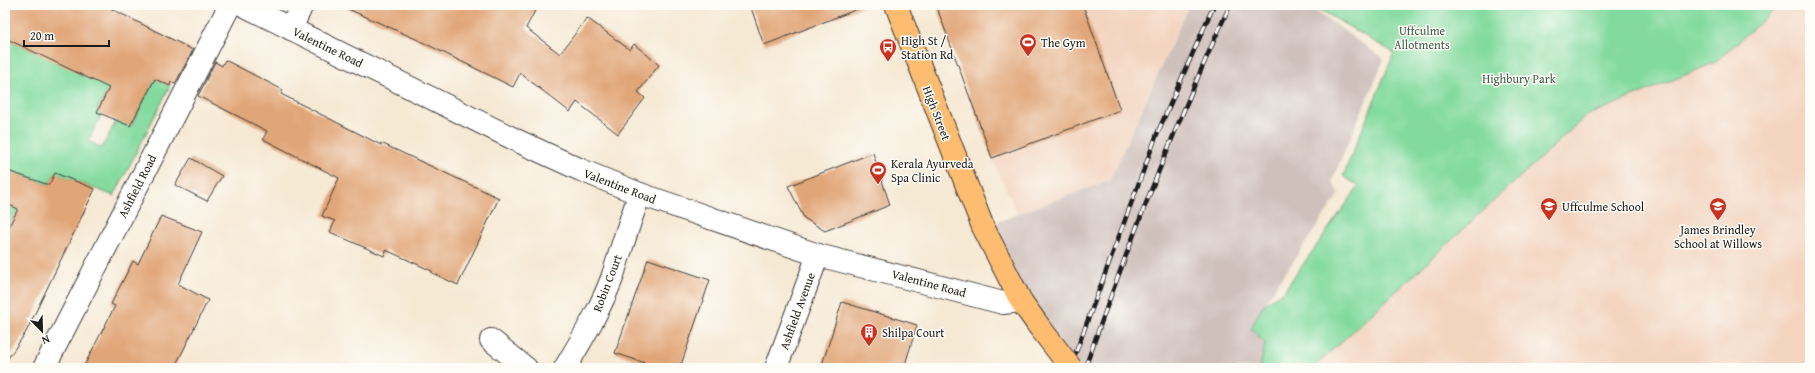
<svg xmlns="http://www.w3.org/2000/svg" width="1815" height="373" viewBox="0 0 1815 373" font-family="'Gentium Book Plus',serif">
  <rect width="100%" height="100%" fill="#fdfcf7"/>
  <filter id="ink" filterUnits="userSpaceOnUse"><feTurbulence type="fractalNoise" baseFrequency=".025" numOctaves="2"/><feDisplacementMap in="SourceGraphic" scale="8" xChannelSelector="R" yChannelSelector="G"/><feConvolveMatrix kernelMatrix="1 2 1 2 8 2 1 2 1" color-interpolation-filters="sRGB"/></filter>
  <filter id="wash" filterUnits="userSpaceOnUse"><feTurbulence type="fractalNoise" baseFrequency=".012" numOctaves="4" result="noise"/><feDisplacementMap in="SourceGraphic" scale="16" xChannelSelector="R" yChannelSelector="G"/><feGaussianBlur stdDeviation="0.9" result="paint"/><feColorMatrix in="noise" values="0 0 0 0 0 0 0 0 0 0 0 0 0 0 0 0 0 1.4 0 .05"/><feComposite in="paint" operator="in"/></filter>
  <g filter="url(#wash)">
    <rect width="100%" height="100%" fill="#f6e9d4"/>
    <!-- built -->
    <g fill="#f3d4bf">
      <polygon points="936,5 1188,5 1110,180 1018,215 992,158"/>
      <polygon points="1780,5 1810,5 1810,368 1313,368 1586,116 1714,63"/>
    </g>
    <!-- industrial -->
    <polygon fill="#cfc0bb" points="1189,5 1307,5 1384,59 1332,181 1339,194 1264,304 1251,328 1265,344 1260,368 1071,368 983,227 1110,180"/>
    <!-- green -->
    <g fill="#82da9e" stroke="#4f7b5d">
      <polygon points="1312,5 1780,5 1714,63 1586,116 1313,368 1260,368 1265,344 1251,328 1264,304 1284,291 1359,186 1343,176 1394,53"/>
      <polygon points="44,23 126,64 108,90 97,111 102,114 88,141 102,148 117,119 131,126 155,79 170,86 114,196 55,173 49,185 5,170 5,38 30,50"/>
      <polygon points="5,203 31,215 12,220 5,234"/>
    </g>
    <g id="blocks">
      <!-- building -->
      <g fill="#e1a678">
        <polygon points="5,5 104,5 193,50 175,84 171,82 170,86 155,79 130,126 97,112 109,88 5,38"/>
        <polygon points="339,5 538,5 526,28 560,54 587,18 630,50 634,44 659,65 638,92 645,98 618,134 577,102 570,112 520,73 513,87 416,39"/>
        <polygon points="750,5 863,5 863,7 764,45"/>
        <polygon points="936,5 1083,5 1120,110 992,158"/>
        <polygon points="225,60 283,90 281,94 381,145 381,143 499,198 458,285 432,273 432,271 386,250 384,256 330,232 335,221 322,216 339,178 263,139 267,131 198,96 215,62 222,66"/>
        <polygon points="873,153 890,205 825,231 804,218 788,186"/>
        <polygon points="191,158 222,176 207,201 175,185"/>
        <polygon points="5,170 49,185 55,173 95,189 26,332 5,363 5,234 18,209 5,203"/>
        <polygon points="161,216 202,232 178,284 208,300 184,349 174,368 83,368 115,306 111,304 133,261 138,264"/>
        <polygon points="648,259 710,280 680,368 660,368 615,353"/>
        <polygon points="842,302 917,325 904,368 821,368"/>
      </g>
    </g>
  </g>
  <g filter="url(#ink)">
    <use href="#blocks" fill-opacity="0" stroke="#3d3b38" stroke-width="1"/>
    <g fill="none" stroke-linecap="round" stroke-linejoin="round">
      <!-- minor casing -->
      <g stroke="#3d3b38" stroke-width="24">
        <g id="minor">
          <polyline points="243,5 518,141 581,170 640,194 818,255 1003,303 1021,301"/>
          <polyline points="291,29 302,5"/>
          <polyline points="491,340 526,368"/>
          <polyline points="44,368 230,5"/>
          <path d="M565 368C582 339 600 310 612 278 621 250 629 222 640 194"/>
          <polyline points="776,368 818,255"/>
        </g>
      </g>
      <!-- trunk casing -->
      <g stroke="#3d3b38" stroke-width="24">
        <polyline id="trunk" points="896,5 983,227 1021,301 1038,325"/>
      </g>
      <!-- minor -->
      <use href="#minor" stroke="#fff" stroke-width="22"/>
      <!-- trunk -->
      <use href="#trunk" stroke="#febc70" stroke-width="22"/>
      <!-- rail casing -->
      <g stroke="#1c1c1c" stroke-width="4.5">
        <g id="rail">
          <polyline points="1070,368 1157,134 1214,5"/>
          <path d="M1085 368C1128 245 1176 123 1230 5"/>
        </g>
      </g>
      <!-- rail -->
      <use href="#rail" stroke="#fdfcf7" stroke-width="3" stroke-dasharray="9" stroke-linecap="butt"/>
      <!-- trunk-bridge casing -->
      <g stroke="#3d3b38" stroke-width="24" stroke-linecap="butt">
        <polyline id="trunk-bridge" points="1038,325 1071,368"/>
      </g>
      <!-- trunk-bridge -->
      <use href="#trunk-bridge" stroke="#febc70" stroke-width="22"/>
    </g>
  </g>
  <!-- icons -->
  <defs>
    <g id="stadium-pin" transform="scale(0.9)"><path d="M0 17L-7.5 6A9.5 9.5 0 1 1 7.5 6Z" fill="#c8321e" stroke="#fdfcf7"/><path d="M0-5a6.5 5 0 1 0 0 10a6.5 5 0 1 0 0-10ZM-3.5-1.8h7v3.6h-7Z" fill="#fff"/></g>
    <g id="bus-pin" transform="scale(0.9)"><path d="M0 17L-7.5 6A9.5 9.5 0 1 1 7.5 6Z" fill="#c8321e" stroke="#fdfcf7"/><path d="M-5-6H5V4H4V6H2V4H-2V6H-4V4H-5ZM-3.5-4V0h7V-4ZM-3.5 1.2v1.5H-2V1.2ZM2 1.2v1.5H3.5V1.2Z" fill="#fff"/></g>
    <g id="school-pin" transform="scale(0.9)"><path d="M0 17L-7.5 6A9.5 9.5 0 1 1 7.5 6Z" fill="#c8321e" stroke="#fdfcf7"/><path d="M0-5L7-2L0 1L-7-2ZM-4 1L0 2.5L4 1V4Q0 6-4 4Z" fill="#fff"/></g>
    <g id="building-pin" transform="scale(0.9)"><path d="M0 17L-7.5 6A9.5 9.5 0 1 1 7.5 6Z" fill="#c8321e" stroke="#fdfcf7"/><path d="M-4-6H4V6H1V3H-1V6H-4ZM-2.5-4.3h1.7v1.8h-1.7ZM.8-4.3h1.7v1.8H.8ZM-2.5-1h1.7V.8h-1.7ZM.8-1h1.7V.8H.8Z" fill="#fff"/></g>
  </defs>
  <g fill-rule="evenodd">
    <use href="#stadium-pin" x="1028" y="42"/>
    <use href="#bus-pin" x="888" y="47"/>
    <use href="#stadium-pin" x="878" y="170"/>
    <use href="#school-pin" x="1549" y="206"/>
    <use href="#school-pin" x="1718" y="206"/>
    <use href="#building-pin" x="869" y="332"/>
  </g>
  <g text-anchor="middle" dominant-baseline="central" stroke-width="3" stroke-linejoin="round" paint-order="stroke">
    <!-- park labels -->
    <g font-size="12" fill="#405e4a" stroke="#fdfcf7">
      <text x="1422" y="30">Uffculme<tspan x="1422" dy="14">Allotments</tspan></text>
      <text x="1519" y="78">Highbury Park</text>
    </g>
    <!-- poi labels -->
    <g font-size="12" fill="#1c1c1c" stroke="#fdfcf7" text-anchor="start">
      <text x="901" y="40">High St /<tspan x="901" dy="14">Station Rd</tspan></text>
      <text x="1041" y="42">The Gym</text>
      <text x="891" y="163">Kerala Ayurveda<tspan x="891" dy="14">Spa Clinic</tspan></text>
      <text x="1562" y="206">Uffculme School</text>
      <text x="1718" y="229" text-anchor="middle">James Brindley<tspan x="1718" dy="14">School at Willows</tspan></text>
      <text x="882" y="332">Shilpa Court</text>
    </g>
    <!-- street labels -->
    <g font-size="12" fill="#1c1c1c" stroke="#fdfcf7">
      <text transform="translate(328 47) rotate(26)">Valentine Road</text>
      <text transform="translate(937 113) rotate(69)">High Street</text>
      <text transform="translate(137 186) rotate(-63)">Ashfield Road</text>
      <text transform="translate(620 186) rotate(21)">Valentine Road</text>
      <text transform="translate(607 283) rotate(-69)">Robin Court</text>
      <text transform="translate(929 283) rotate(15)">Valentine Road</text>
      <text transform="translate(797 311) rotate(-70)">Ashfield Avenue</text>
    </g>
  </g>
  <!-- margin -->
  <rect width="1815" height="373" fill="none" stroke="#fdfcf7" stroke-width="20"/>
  <!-- north arrow -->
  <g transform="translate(42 331) rotate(157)" stroke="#fdfcf7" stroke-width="3" paint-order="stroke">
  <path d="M0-3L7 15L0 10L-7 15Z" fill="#1c1c1c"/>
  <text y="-6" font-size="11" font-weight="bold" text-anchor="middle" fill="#1c1c1c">N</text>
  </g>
  <!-- scale -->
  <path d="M24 40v6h85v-6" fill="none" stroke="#1c1c1c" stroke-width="2"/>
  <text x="30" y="40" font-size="12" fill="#1c1c1c" stroke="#fdfcf7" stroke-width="3" paint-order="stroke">20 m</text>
</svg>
